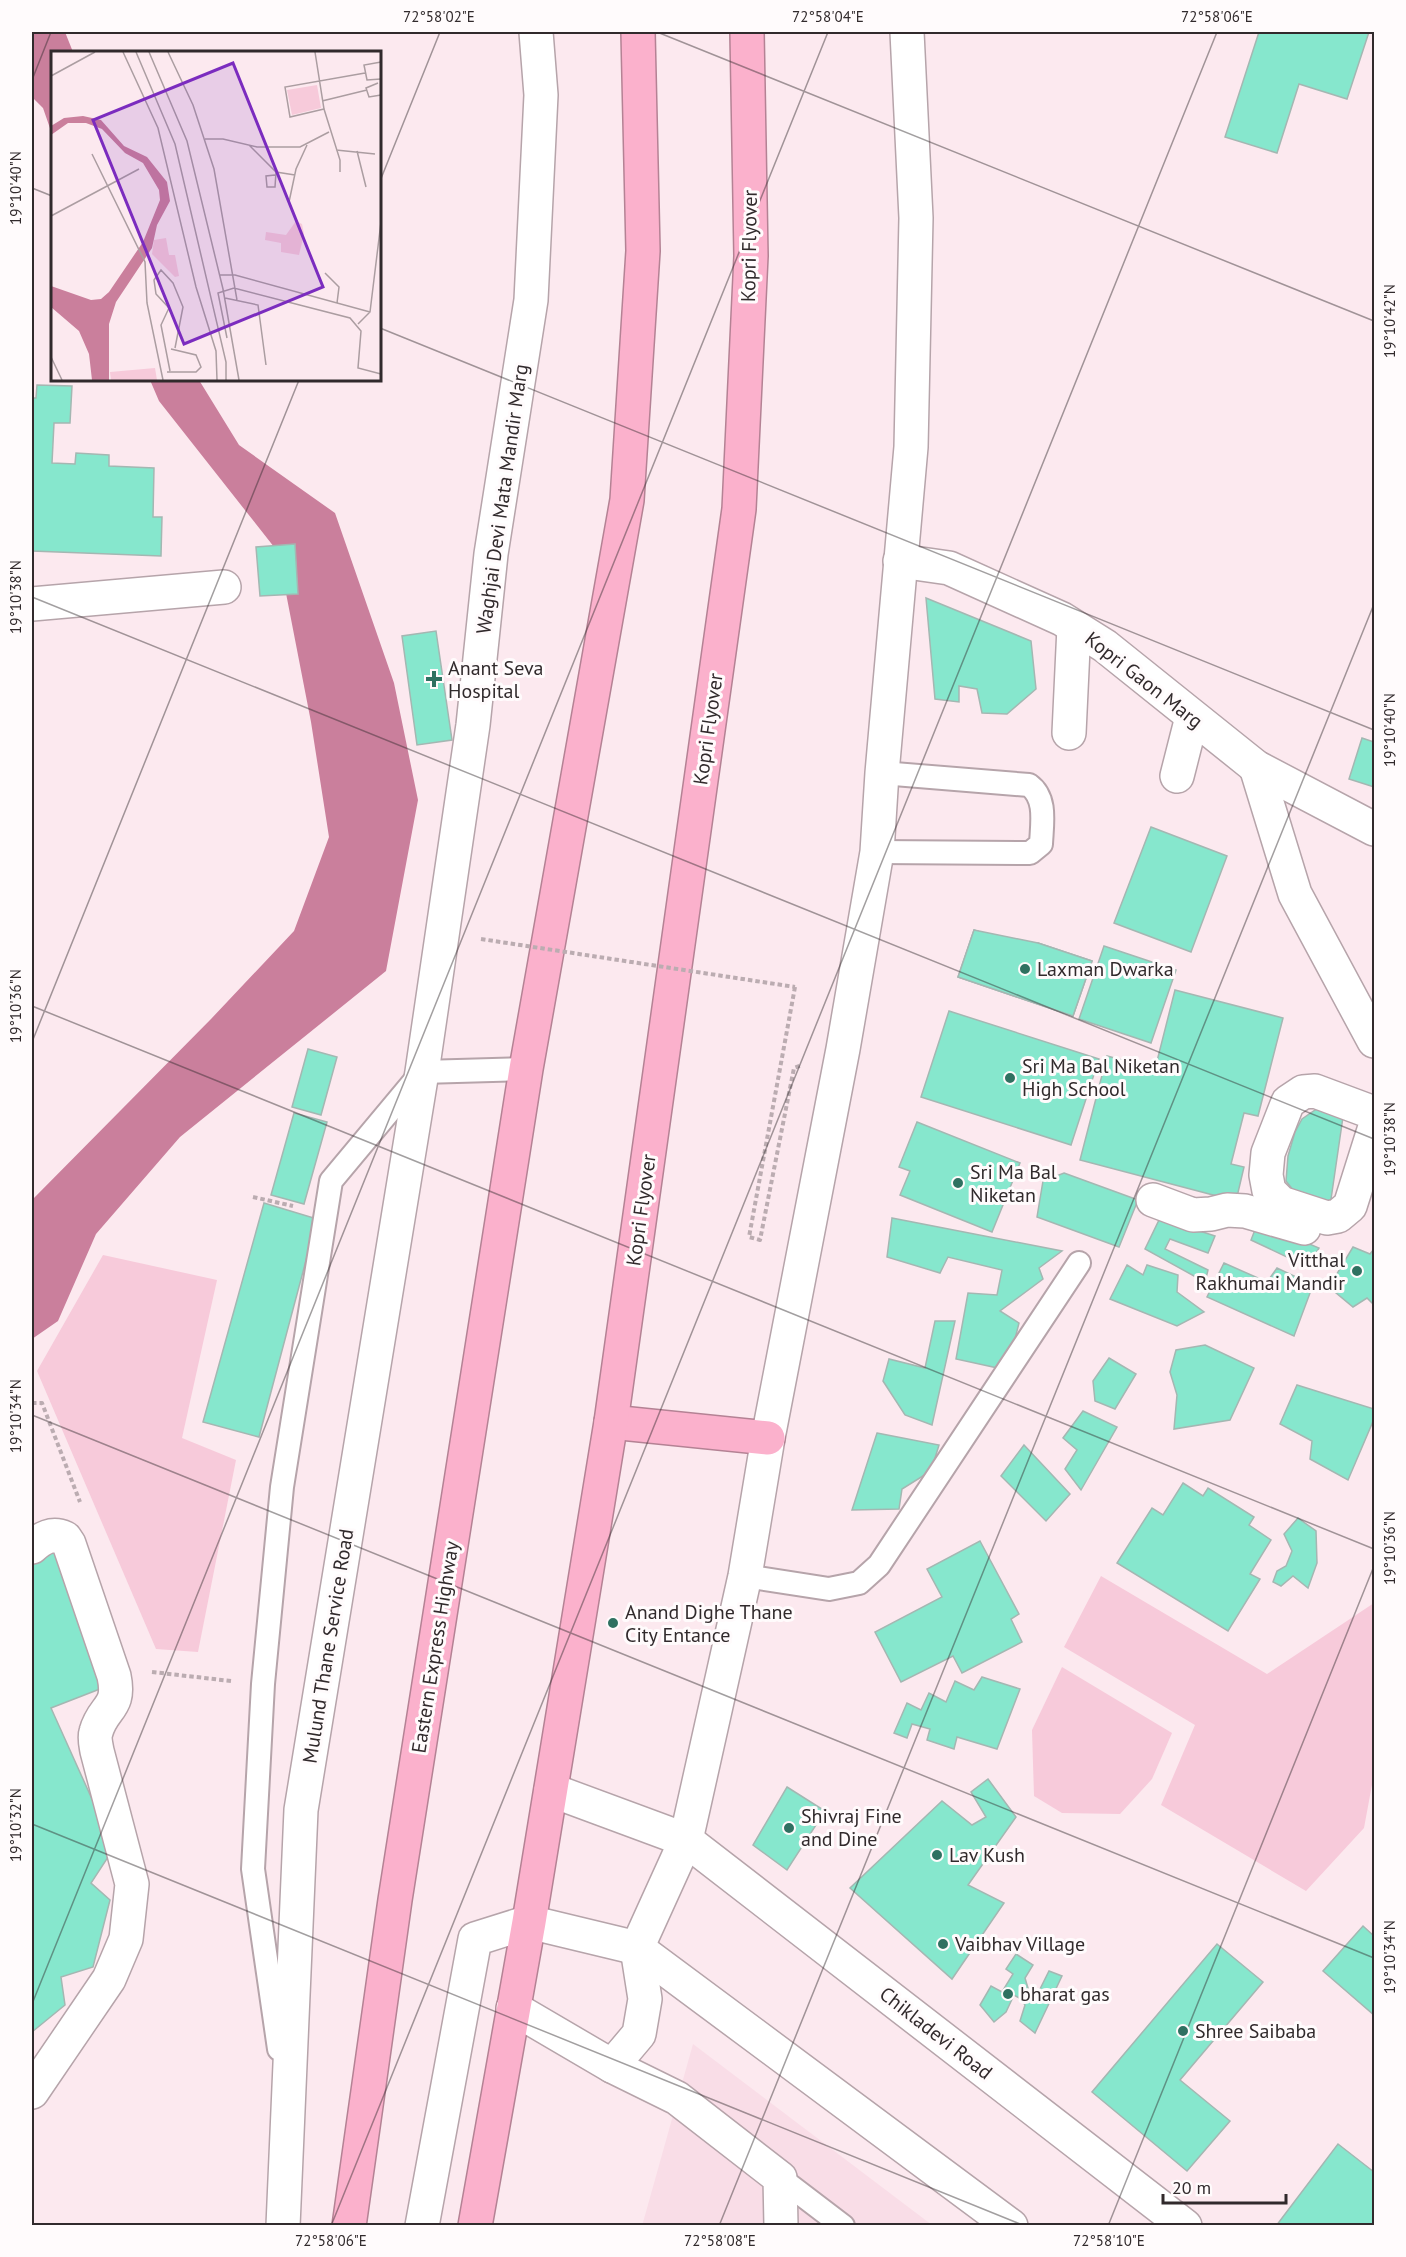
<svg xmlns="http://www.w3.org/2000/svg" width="1406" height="2257" viewBox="0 0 1406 2257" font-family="'PT Sans',sans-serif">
  <rect width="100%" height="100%" fill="#fce9ef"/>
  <!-- built -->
  <polygon fill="#f9dde7" points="693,2044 932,2225 642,2226"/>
  <!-- green -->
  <g fill="#f7cada">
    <polygon points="103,1255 217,1280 182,1438 236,1460 198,1652 156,1649 37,1371"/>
    <polygon points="1101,1576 1267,1674 1374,1603 1374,1774 1364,1828 1306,1891 1161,1805 1195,1725 1064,1647"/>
    <polygon points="1062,1667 1172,1733 1152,1779 1120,1814 1062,1813 1034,1796 1032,1730"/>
  </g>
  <!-- water -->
  <g fill="#ca7f9c">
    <polygon points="32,32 65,32 73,52 52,52 52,134 43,108 32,97"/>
    <polygon points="150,380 199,380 239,445 335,513 394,683 418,800 386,971 180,1137 96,1234 58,1321 32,1339 32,1200 211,1019 294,931 329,837 311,722 278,552 159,401"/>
  </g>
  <!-- building -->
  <g fill="#86e7cd" stroke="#a4b7b2" stroke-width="1.5">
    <polygon points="1259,32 1369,32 1347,99 1299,84 1277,153 1225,137"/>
    <polygon points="37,385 72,386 70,423 54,423 52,463 75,464 76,453 109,455 109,466 154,468 153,517 162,517 161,556 32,551 32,398 36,398"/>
    <polygon points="295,544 298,594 260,596 256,547"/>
    <polygon points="926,598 1031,641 1036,689 1007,714 982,713 977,689 959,686 959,702 935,699"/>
    <polygon points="436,631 452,740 417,745 402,636"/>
    <polygon points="1362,738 1374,742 1374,787 1349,779"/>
    <polygon points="1151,827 1227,856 1191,952 1114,923"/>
    <polygon points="974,930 1035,951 1038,943 1092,961 1073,1016 958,977"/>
    <polygon points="974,930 1038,943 1092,961 1073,1016 958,977"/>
    <polygon points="1104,946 1176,970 1151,1043 1079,1019"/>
    <polygon points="1175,990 1283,1018 1258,1116 1244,1113 1231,1164 1244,1167 1236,1201 1080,1160 1107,1056 1155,1069"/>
    <polygon points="949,1011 1099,1059 1071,1145 921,1097"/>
    <polygon points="308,1049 337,1057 321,1115 292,1107"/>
    <polygon points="1318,1108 1344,1110 1330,1206 1297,1195 1286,1181 1288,1156 1295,1132 1302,1119"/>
    <polygon points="294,1113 327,1122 304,1204 271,1195"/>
    <polygon points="917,1122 1020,1163 992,1232 900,1195 910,1171 899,1167"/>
    <polygon points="1064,1173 1138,1200 1119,1247 1037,1217 1043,1181"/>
    <polygon points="264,1203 317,1219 259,1437 203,1422"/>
    <polygon points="892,1218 1062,1251 1039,1268 1043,1279 1000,1311 1019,1323 1007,1370 956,1359 968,1293 997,1295 1002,1270 948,1257 940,1273 887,1257"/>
    <polygon points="1160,1218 1215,1236 1208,1253 1170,1239 1165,1249 1208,1270 1205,1282 1145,1249"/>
    <polygon points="1258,1222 1319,1248 1308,1267 1251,1240"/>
    <polygon points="1353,1247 1370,1254 1374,1249 1374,1305 1367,1298 1353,1307 1329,1287"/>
    <polygon points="1224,1263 1267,1282 1277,1268 1313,1285 1294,1336 1207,1297"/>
    <polygon points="1127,1265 1143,1275 1147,1265 1178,1275 1177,1292 1204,1312 1177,1326 1110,1299"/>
    <polygon points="935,1321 955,1321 932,1425 905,1415 883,1381 889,1359 925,1368"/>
    <polygon points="1205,1345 1254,1368 1230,1420 1174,1429 1177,1395 1170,1372 1176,1350"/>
    <polygon points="1109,1358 1136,1374 1115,1409 1095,1401 1093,1381"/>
    <polygon points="1297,1385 1374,1409 1374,1419 1348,1480 1310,1459 1312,1441 1280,1424"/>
    <polygon points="1083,1411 1117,1427 1081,1490 1065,1469 1077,1450 1063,1438"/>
    <polygon points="877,1433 939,1445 931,1471 902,1489 899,1509 852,1510"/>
    <polygon points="1024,1445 1070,1494 1046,1521 1001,1476"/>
    <polygon points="1183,1483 1203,1496 1208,1488 1254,1517 1249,1525 1271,1540 1250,1574 1260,1579 1228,1631 1117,1563 1152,1508 1163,1515"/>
    <polygon points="1298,1518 1316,1531 1317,1563 1308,1588 1293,1576 1281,1586 1273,1582 1277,1571 1286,1566 1292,1551 1284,1534"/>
    <polygon points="980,1541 1019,1614 1011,1619 1022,1642 962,1673 953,1656 901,1682 875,1632 942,1597 927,1569"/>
    <polygon points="59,1548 105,1687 51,1708 114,1848 91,1883 110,1900 93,1967 61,1977 65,2005 32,2032 32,1559"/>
    <polygon points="982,1677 1020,1689 997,1749 957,1737 954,1749 927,1740 930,1729 912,1724 907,1738 894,1733 907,1703 921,1710 929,1693 946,1702 955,1681 974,1690"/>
    <polygon points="988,1779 1016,1817 968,1885 1004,1903 952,1979 850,1888 942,1801 972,1825 986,1817 971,1792"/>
    <polygon points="787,1787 825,1811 787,1870 753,1845"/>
    <polygon points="1363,1926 1374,1936 1374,2015 1323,1971"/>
    <polygon points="1217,1944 1263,1982 1180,2080 1230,2121 1187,2171 1092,2092"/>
    <polygon points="1016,1954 1033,1965 1025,1978 1030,1995 1037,1995 1049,1971 1062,1976 1035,2033 1020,2021 1025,2005 1021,1999 1014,1995 1006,2012 994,2022 980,2005 991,1986 1002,1992 1013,1974 1006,1969"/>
    <polygon points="1338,2144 1374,2172 1374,2226 1276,2226"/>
  </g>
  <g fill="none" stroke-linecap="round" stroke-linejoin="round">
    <!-- lane casing -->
    <g stroke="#b6a4aa" stroke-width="26">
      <g id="lane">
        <path d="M877 852 1030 853 1041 844C1042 823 1047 798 1029 785L882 773"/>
        <polyline points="745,1576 829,1589 859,1583 879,1565 1079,1263"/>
        <polyline points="279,2049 253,1869 263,1684 282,1487 331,1181 422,1072 526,1069"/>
        <polyline points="780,2178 843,2226"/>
      </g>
    </g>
    <!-- street casing -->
    <g stroke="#b6a4aa" stroke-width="36">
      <g id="street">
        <polyline points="900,561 949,568 1062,619 1105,646 1256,767 1374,829"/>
        <polyline points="32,604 224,587"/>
        <polyline points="1069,733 1074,627"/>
        <polyline points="1256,767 1295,894 1374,1041"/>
        <polyline points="1177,776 1192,717"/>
        <polyline points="1374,1113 1315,1091 1303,1092 1288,1102 1268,1153 1266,1175 1269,1191 1281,1203 1327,1218 1338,1216 1350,1206 1374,1130"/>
        <polyline points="1153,1200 1193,1215 1211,1214 1227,1210 1245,1211 1304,1228"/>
        <path d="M32 1547C42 1538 52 1532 65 1538L69 1544 114 1676C121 1709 103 1706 96 1732 94 1738 96 1745 97 1751L132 1884 126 1939 109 1979 32 2092"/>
        <polyline points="551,1790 686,1840 1185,2226"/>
        <polyline points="637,1948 1011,2226"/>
      </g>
    </g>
    <!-- secondary casing -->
    <g stroke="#b6a4aa" stroke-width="36">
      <g id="secondary">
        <polyline points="513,2008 612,2066 677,2098 780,2178 781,2226"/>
        <polyline points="612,2066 639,2034 645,1999 637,1948 686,1840 745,1576 768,1438 843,1049 877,852 882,773 911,447 916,218 907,32"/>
        <polyline points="283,2226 301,1810 422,1072 473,725 491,554 531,300 541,95 536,32"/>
        <polyline points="422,2226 475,1939 529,1922 637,1948"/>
      </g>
    </g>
    <!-- highway casing -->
    <g stroke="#b48294" stroke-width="36">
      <g id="highway">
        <polyline points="611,1422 768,1438"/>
        <polyline points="349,2226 395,1900 526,1069 627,500 643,251 638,32"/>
        <polyline points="475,2226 529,1922 611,1422 739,509 751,256 747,32"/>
      </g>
    </g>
    <!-- path -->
    <g stroke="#bbacb1" stroke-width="4" stroke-dasharray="4.5 3" stroke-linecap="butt">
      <polyline points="795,987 749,1237 760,1240 794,1068 802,1065"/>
      <polyline points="253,1197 293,1206"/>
      <polyline points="32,1403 42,1403 80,1502"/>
      <polyline points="152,1672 231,1681"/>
    </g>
    <!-- lane -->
    <use href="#lane" stroke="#fff" stroke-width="22"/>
    <!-- street -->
    <use href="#street" stroke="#fff" stroke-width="33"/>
    <!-- secondary -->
    <use href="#secondary" stroke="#fff" stroke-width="33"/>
    <!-- highway -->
    <use href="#highway" stroke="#fbb1cc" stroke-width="33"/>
    <!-- path-bridge -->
    <polyline stroke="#bbacb1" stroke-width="4" stroke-dasharray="4.5 3" stroke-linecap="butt" points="481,939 795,987"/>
  </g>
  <!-- ticks -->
  <path fill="none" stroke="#312a2c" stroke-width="1.5" stroke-opacity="0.45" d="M657 32 1374 321M32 80 51 32M380 181 440 32M32 188 52 196M380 328 1374 730M32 597 1374 1139M32 1006 1374 1549M32 1042 299 380M32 1415 1374 1958M32 1824 1025 2226M32 2004 828 32M331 2226 1217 32M719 2226 1374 604M1108 2226 1374 1566"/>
  <!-- markers -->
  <g fill="#2f7161" stroke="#fffbfc" stroke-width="2">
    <path d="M431 670h6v6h6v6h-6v6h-6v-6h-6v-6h6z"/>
    <circle cx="1025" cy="969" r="6"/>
    <circle cx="1010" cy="1078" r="6"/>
    <circle cx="958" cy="1183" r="6"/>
    <circle cx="1357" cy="1271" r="6"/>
    <circle cx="613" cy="1623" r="6"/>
    <circle cx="789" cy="1828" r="6"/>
    <circle cx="937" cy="1855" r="6"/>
    <circle cx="943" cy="1944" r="6"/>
    <circle cx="1008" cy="1994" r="6"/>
    <circle cx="1183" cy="2031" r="6"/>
  </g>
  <g text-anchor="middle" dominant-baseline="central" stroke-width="6" stroke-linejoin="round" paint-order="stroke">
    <!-- street labels -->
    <g font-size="20" fill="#312a2c" stroke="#fffbfc">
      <text transform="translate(749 246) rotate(-89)">Kopri Flyover</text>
      <text transform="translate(502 499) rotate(-82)">Waghjai Devi Mata Mandir Marg</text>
      <text transform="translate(1144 680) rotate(38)">Kopri Gaon Marg</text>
      <text transform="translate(708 729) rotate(-82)">Kopri Flyover</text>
      <text transform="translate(641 1210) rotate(-82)">Kopri Flyover</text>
      <text transform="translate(328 1646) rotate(-81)">Mulund Thane Service Road</text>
      <text transform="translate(435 1647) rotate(-81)">Eastern Express Highway</text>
      <text transform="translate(936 2033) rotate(38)">Chikladevi Road</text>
    </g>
    <!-- poi labels -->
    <g font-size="20" fill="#312a2c" stroke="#fffbfc" text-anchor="start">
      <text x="448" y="668">Anant Seva<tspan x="448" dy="23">Hospital</tspan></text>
      <text x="1037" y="969">Laxman Dwarka</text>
      <text x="1022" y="1066">Sri Ma Bal Niketan<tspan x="1022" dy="23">High School</tspan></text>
      <text x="970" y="1172">Sri Ma Bal<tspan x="970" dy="23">Niketan</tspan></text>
      <text x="1345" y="1260" text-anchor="end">Vitthal<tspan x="1345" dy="23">Rakhumai Mandir</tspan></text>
      <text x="625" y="1612">Anand Dighe Thane<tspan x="625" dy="23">City Entance</tspan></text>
      <text x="801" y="1816">Shivraj Fine<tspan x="801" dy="23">and Dine</tspan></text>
      <text x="949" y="1855">Lav Kush</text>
      <text x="955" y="1944">Vaibhav Village</text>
      <text x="1020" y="1994">bharat gas</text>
      <text x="1195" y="2031">Shree Saibaba</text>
    </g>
  </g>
  <!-- overview -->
  <g transform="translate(51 51)">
    <rect width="330" height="330" fill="#fce9ef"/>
    <path d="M266 34 270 57 241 64 236 39ZM245 170 251 173 253 183 248 204 230 201V192L214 189 215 181 235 184ZM115 187 118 204H124L128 225 124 226 101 203 103 189ZM104 317 106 329H60L59 321Z" fill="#f7cada"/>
    <path d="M32 65 50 69 73 95 96 106 116 131 119 150 106 174 101 197 65 251 58 273V329H41L38 303 28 280 0 256V235L40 249 50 248 58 241 92 191 109 149 108 139 92 112 74 102 51 78 35 72H17L0 84V75L13 67Z" fill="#ca7f9c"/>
    <path fill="none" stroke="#ab9da1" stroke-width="1.5" d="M72 1 107 77 145 236 165 300 166 329M85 1 124 93 175 311V329M98 1 136 90 172 238 188 329M117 1 142 54 163 118 186 249M264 1 273 58 289 109V121M330 11 313 14 316 29 330 28M0 25 44 1M327 32 315 37 318 46 330 44M271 50 316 39M273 58 239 66 234 36 314 22M154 88H172L206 96H249L278 81M198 94 225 121 244 124M285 99 324 103M306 100 315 136M41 103 94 211 96 252 112 329M224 124 215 125 216 136H224L225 121M238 151 245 118 256 94M0 165 88 118M274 222 288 236 286 252M169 224H184L319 261M174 247 207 254 215 314M307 273 319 261 330 171M176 287 167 242 183 237 299 267 310 280 307 317 330 323M0 306 11 329M119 320 110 274 118 257 105 243 103 229 110 219 122 232 132 256 124 297M116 321H145L150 316 145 304 120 298"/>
    <path fill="#7b2cbf" fill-opacity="0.15" stroke="#7b2cbf" stroke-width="3" d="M182 12 272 236 133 293 42 69Z"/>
    <rect width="330" height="330" fill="none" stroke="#312a2c" stroke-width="3"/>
  </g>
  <!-- border -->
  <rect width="1406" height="2257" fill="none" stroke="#fffbfc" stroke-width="66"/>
  <!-- scale -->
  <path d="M1163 2194v9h123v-9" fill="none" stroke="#312a2c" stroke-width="3"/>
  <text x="1172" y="2194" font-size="18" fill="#312a2c" stroke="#fffbfc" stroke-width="4.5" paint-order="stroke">20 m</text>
  <rect x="33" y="33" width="1340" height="2191" fill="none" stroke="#312a2c" stroke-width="2"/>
  <g font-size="15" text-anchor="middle" fill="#312a2c">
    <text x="439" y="22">72°58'02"E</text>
    <text x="828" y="22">72°58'04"E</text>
    <text x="1217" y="22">72°58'06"E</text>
    <text transform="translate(16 188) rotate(-90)" y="5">19°10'40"N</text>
    <text transform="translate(1390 321) rotate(-90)" y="5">19°10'42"N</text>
    <text transform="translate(16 597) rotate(-90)" y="5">19°10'38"N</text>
    <text transform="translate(1390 730) rotate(-90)" y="5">19°10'40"N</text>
    <text transform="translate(16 1006) rotate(-90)" y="5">19°10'36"N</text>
    <text transform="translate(1390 1139) rotate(-90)" y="5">19°10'38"N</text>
    <text transform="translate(16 1416) rotate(-90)" y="5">19°10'34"N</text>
    <text transform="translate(1390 1548) rotate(-90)" y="5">19°10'36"N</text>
    <text transform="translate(16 1825) rotate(-90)" y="5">19°10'32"N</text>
    <text transform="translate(1390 1957) rotate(-90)" y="5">19°10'34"N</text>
    <text x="331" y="2246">72°58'06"E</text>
    <text x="720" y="2246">72°58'08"E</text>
    <text x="1109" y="2246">72°58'10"E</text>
  </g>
</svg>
